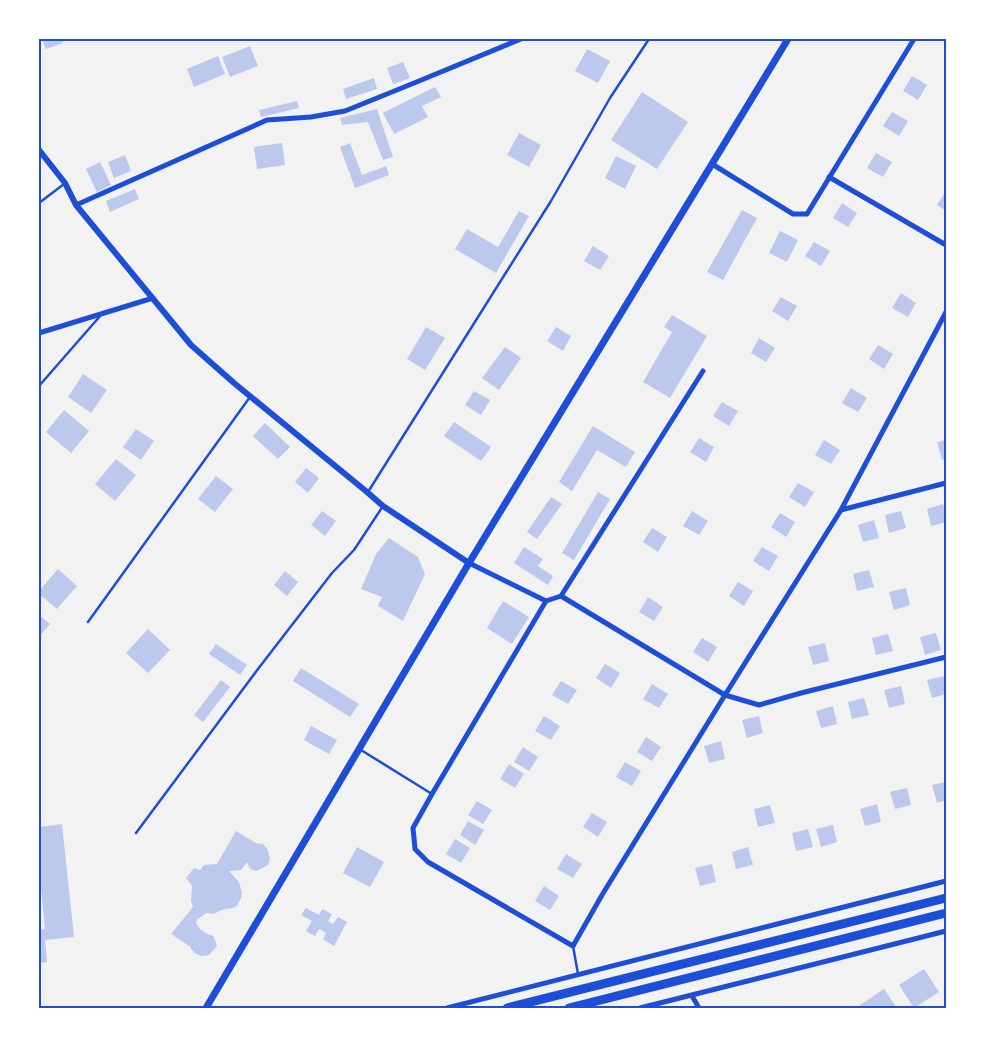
<svg xmlns="http://www.w3.org/2000/svg" width="985" height="1047" viewBox="0 0 985 1047" font-family="'Exo 2',sans-serif">
  <rect width="100%" height="100%" fill="#f2f2f2"/>
  <!-- building -->
  <g fill="#bdc9ec">
    <polygon points="42,39 62,39 63,43 46,49"/>
    <polygon points="250,46 258,66 230,77 222,57"/>
    <polygon points="587,49 610,61 598,83 575,71"/>
    <polygon points="218,56 225,74 194,87 187,69"/>
    <polygon points="403,62 410,78 393,84 387,68"/>
    <polygon points="912,76 927,85 918,100 903,91"/>
    <polygon points="374,78 377,89 346,99 343,89"/>
    <polygon points="435,87 441,97 422,106 428,117 394,134 383,113"/>
    <polygon points="642,92 688,122 657,169 611,140"/>
    <polygon points="297,101 299,108 261,117 259,110"/>
    <polygon points="377,109 393,157 383,160 368,122 342,125 340,118"/>
    <polygon points="892,112 908,121 899,136 883,126"/>
    <polygon points="519,133 541,145 529,167 507,155"/>
    <polygon points="282,143 285,165 257,169 254,147"/>
    <polygon points="350,143 362,175 386,166 389,175 355,188 340,147"/>
    <polygon points="876,153 892,162 883,177 867,168"/>
    <polygon points="125,155 131,171 114,178 108,162"/>
    <polygon points="616,156 636,166 625,189 605,178"/>
    <polygon points="100,162 111,185 97,192 86,169"/>
    <polygon points="135,189 139,199 110,212 106,201"/>
    <polygon points="946,191 946,211 937,205"/>
    <polygon points="842,203 857,213 848,227 833,218"/>
    <polygon points="742,210 757,218 723,280 707,272"/>
    <polygon points="519,211 529,216 496,273 455,249 467,229 498,247"/>
    <polygon points="780,231 798,240 787,262 769,253"/>
    <polygon points="814,242 830,251 821,266 805,256"/>
    <polygon points="593,246 609,256 600,270 584,261"/>
    <polygon points="901,293 916,303 908,317 892,308"/>
    <polygon points="781,297 797,306 788,321 772,311"/>
    <polygon points="672,315 707,336 670,398 643,382 672,332 664,327"/>
    <polygon points="426,327 445,338 425,370 407,359"/>
    <polygon points="556,327 571,336 563,351 547,341"/>
    <polygon points="759,338 775,348 766,362 751,353"/>
    <polygon points="878,345 893,354 884,369 869,359"/>
    <polygon points="505,347 521,358 499,390 482,378"/>
    <polygon points="83,374 107,390 91,413 68,397"/>
    <polygon points="851,388 867,398 858,412 842,403"/>
    <polygon points="474,391 490,400 481,415 465,405"/>
    <polygon points="722,402 738,411 729,426 713,416"/>
    <polygon points="64,410 89,431 71,453 46,432"/>
    <polygon points="454,422 491,447 481,461 444,436"/>
    <polygon points="265,423 290,447 278,459 253,436"/>
    <polygon points="593,426 635,452 626,467 597,450 572,491 559,482"/>
    <polygon points="136,429 154,441 141,460 123,447"/>
    <polygon points="699,438 714,447 706,462 690,452"/>
    <polygon points="824,440 840,450 831,464 815,455"/>
    <polygon points="946,440 946,459 942,460 937,442"/>
    <polygon points="116,459 136,475 115,501 95,484"/>
    <polygon points="306,468 319,478 308,493 295,482"/>
    <polygon points="216,476 233,489 215,512 198,499"/>
    <polygon points="798,483 814,492 805,507 789,497"/>
    <polygon points="598,492 610,499 574,560 562,553"/>
    <polygon points="551,497 562,504 537,539 527,532"/>
    <polygon points="943,504 946,517 946,522 931,526 927,509"/>
    <polygon points="322,511 336,521 325,536 311,525"/>
    <polygon points="692,511 708,521 699,535 683,526"/>
    <polygon points="901,511 906,528 889,533 885,515"/>
    <polygon points="780,513 795,522 786,537 771,527"/>
    <polygon points="874,520 879,538 863,542 858,525"/>
    <polygon points="652,528 667,537 658,552 643,542"/>
    <polygon points="389,538 418,557 425,574 403,621 378,606 382,597 361,589 376,554"/>
    <polygon points="524,547 543,559 538,566 553,576 548,585 514,563"/>
    <polygon points="762,547 778,556 769,571 753,561"/>
    <polygon points="58,569 77,586 57,609 39,594 39,591"/>
    <polygon points="869,570 874,587 857,591 853,574"/>
    <polygon points="285,571 298,582 287,596 274,585"/>
    <polygon points="738,582 753,591 744,606 729,596"/>
    <polygon points="906,588 910,605 894,610 889,592"/>
    <polygon points="648,597 663,607 654,621 639,612"/>
    <polygon points="503,601 529,617 512,644 487,628"/>
    <polygon points="39,615 50,624 39,637"/>
    <polygon points="148,629 170,650 148,673 126,653"/>
    <polygon points="936,633 941,650 925,655 920,637"/>
    <polygon points="888,634 893,651 876,655 872,638"/>
    <polygon points="702,638 717,647 708,662 693,652"/>
    <polygon points="825,643 829,661 813,665 808,647"/>
    <polygon points="216,644 247,665 240,675 209,654"/>
    <polygon points="605,664 620,673 611,688 596,678"/>
    <polygon points="301,668 359,704 350,717 293,681"/>
    <polygon points="944,676 946,686 946,694 932,698 927,680"/>
    <polygon points="221,680 230,687 203,722 194,715"/>
    <polygon points="561,681 577,690 568,704 552,695"/>
    <polygon points="652,684 668,694 659,708 643,699"/>
    <polygon points="901,686 905,704 889,708 884,690"/>
    <polygon points="864,698 869,715 852,719 848,702"/>
    <polygon points="833,706 837,724 821,728 816,711"/>
    <polygon points="544,716 560,726 551,740 535,731"/>
    <polygon points="759,716 763,733 747,738 742,720"/>
    <polygon points="311,726 337,740 329,754 304,740"/>
    <polygon points="646,737 661,747 652,761 637,752"/>
    <polygon points="721,741 725,759 709,763 704,746"/>
    <polygon points="523,747 538,757 529,771 514,762"/>
    <polygon points="625,762 641,771 632,786 616,777"/>
    <polygon points="509,764 524,774 515,788 500,779"/>
    <polygon points="946,782 946,800 937,803 932,785"/>
    <polygon points="907,788 911,805 895,809 890,792"/>
    <polygon points="477,801 492,810 483,824 468,815"/>
    <polygon points="877,804 881,822 865,826 860,809"/>
    <polygon points="770,805 775,823 758,827 754,809"/>
    <polygon points="592,813 607,822 598,837 583,827"/>
    <polygon points="468,821 484,830 475,845 460,835"/>
    <polygon points="62,824 74,937 45,940 47,962 39,963 39,930 45,929 39,869 39,827"/>
    <polygon points="833,825 837,842 821,847 816,829"/>
    <polygon points="808,829 813,847 796,851 792,833"/>
    <polygon points="236,831 256,843 263,844 268,850 270,859 268,865 257,871 250,869 247,862 241,870 229,871 239,882 242,893 241,898 237,906 233,908 221,910 214,914 206,913 198,919 196,922 197,925 200,929 209,935 211,935 214,937 217,946 209,955 201,956 195,953 191,949 191,947 171,934 193,907 191,901 192,886 186,878 194,868 200,870 204,865 217,864"/>
    <polygon points="455,839 470,848 461,863 446,854"/>
    <polygon points="357,847 384,862 370,887 343,873"/>
    <polygon points="748,847 753,865 736,869 732,852"/>
    <polygon points="566,854 582,864 573,878 557,869"/>
    <polygon points="712,864 716,882 700,886 695,868"/>
    <polygon points="544,886 559,896 550,910 535,901"/>
    <polygon points="306,908 319,915 322,909 332,914 328,921 333,924 338,917 347,922 334,946 323,939 326,933 319,929 315,936 306,931 312,921 301,915"/>
    <polygon points="924,969 939,992 914,1008 899,985"/>
    <polygon points="884,989 897,1008 862,1008 860,1005"/>
  </g>
  <g fill="none" stroke-linecap="round" stroke-linejoin="round">
    <!-- service -->
    <g stroke="#1d4ed8" stroke-width="2.5">
      <polyline points="39,203 64,184"/>
      <polyline points="39,386 101,315"/>
      <polyline points="368,492 551,201 610,98 649,39"/>
      <polyline points="88,622 250,397"/>
      <polyline points="361,750 432,794"/>
      <polyline points="136,833 258,669 332,573 354,550 383,506"/>
      <polyline points="573,946 578,974"/>
    </g>
    <!-- minor -->
    <g stroke="#1d4ed8" stroke-width="5">
      <polyline points="712,164 793,214 807,214 914,39"/>
      <polyline points="829,177 946,245"/>
      <polyline points="76,205 267,120 311,117 345,111 419,81 521,39"/>
      <polyline points="39,333 153,298"/>
      <polyline points="841,510 946,483"/>
      <polyline points="469,563 546,601 561,596 725,695 759,705 801,693 946,657"/>
      <polyline points="561,596 703,371"/>
      <polyline points="546,601 432,794 413,828 415,849 428,862 573,946 602,895 725,695 841,510 946,312"/>
      <polyline points="692,996 699,1008"/>
      <polyline points="447,1008 946,881"/>
      <polyline points="640,1008 946,931"/>
    </g>
    <!-- tertiary -->
    <polyline stroke="#1d4ed8" stroke-width="6" points="39,150 65,183 76,205 191,345 234,383 367,492 383,506 469,563"/>
    <!-- secondary -->
    <polyline stroke="#1d4ed8" stroke-width="7" points="206,1008 469,563 788,39"/>
    <!-- trunk -->
    <g stroke="#1d4ed8" stroke-width="9">
      <polyline points="507,1008 946,898"/>
      <polyline points="569,1008 946,913"/>
    </g>
  </g>
  <!-- border -->
  <rect width="985" height="1047" fill="none" stroke="#ffffff" stroke-width="80"/>
  <rect x="40" y="40" width="905" height="967" fill="none" stroke="#1d4ed8" stroke-width="2"/>
</svg>
